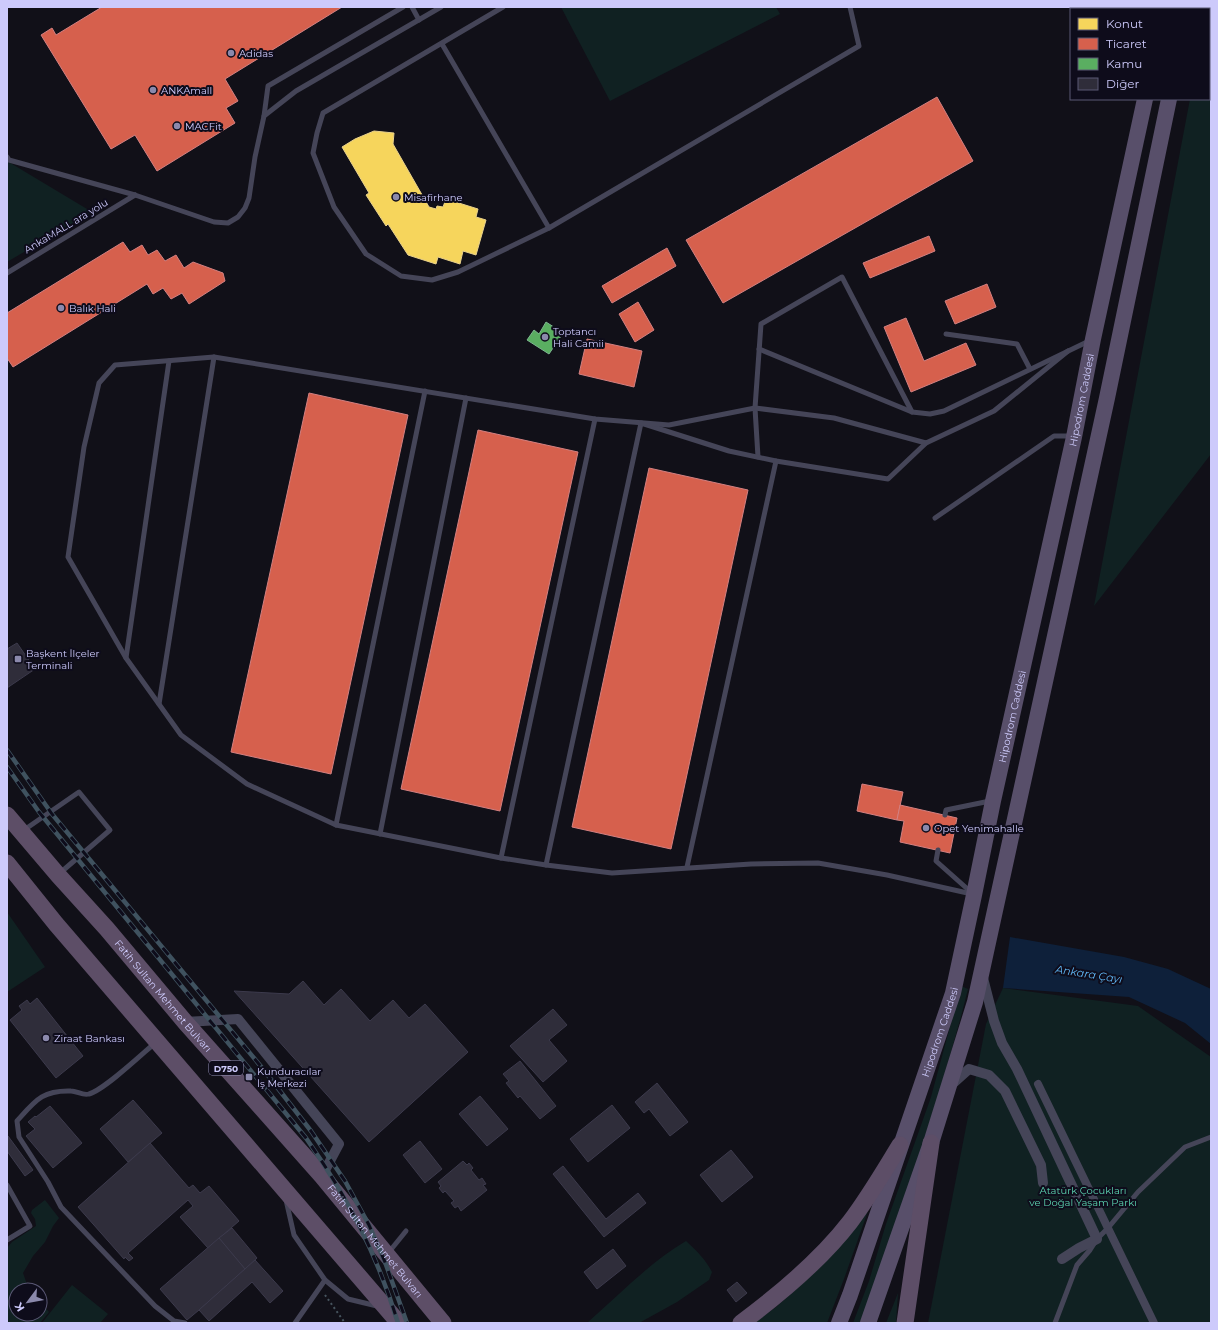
<svg xmlns="http://www.w3.org/2000/svg" width="1218" height="1330" viewBox="0 0 1218 1330" font-family="Montserrat,sans-serif">
  <rect width="100%" height="100%" fill="#111018"/>
  <!-- green -->
  <g fill="#102122">
    <polygon points="561,7 776,7 780,14 610,101"/>
    <polygon points="1209,68 1211,69 1211,454 1094,606 1190,99 1209,99"/>
    <polygon points="7,161 92,212 7,262"/>
    <polygon points="7,912 45,967 7,992"/>
    <path d="M961 986 968 989C940 1102 899 1212 861 1323H853L869 1281 886 1224 931 1097Z"/>
    <polygon points="1003,988 1138,1006 1211,1057 1211,1323 928,1323 986,1024"/>
    <polygon points="45,1200 59,1218 53,1226 45,1242 33,1256 23,1273 29,1290 16,1290 16,1314 40,1314 40,1302 49,1312 40,1323 7,1323 7,1248 12,1242 36,1226 35,1219 31,1213 32,1210"/>
    <polygon points="868,1211 844,1279 827,1323 754,1323 776,1307 812,1275"/>
    <path d="M686 1241C697 1251 705 1259 712 1272L709 1280 677 1302 639 1323H587C619 1295 649 1263 686 1241Z"/>
    <polygon points="72,1285 108,1314 100,1323 42,1323"/>
    <polygon points="898,1293 896,1323 886,1323"/>
  </g>
  <!-- water -->
  <polygon fill="#0e203a" points="1010,937 1124,957 1168,969 1211,989 1211,1044 1185,1023 1129,997 1003,988"/>
  <!-- homes -->
  <polygon fill="#f6d55c" stroke="#ead28c" points="374,131 394,133 393,144 429,207 436,209 437,206 443,207 446,199 478,209 476,217 486,220 476,255 463,251 460,264 438,257 436,264 408,255 388,224 386,226 366,195 369,193 342,147 355,139"/>
  <!-- shops -->
  <g fill="#d6604d" stroke="#d38081">
    <polygon points="102,7 342,7 225,79 238,101 226,108 235,123 157,171 135,135 111,149 41,35 52,28 56,35"/>
    <polygon points="937,97 973,161 723,303 686,240"/>
    <polygon points="929,236 935,251 870,278 863,263"/>
    <polygon points="123,242 130,252 142,245 148,255 157,250 165,261 176,255 184,268 193,262 223,273 225,281 189,304 182,293 171,299 163,288 153,294 147,284 13,367 7,358 7,313"/>
    <polygon points="667,248 676,266 612,303 602,286"/>
    <polygon points="987,284 996,307 955,324 945,301"/>
    <polygon points="638,302 654,330 635,342 619,314"/>
    <polygon points="906,318 924,361 966,343 976,365 911,392 884,327"/>
    <polygon points="587,339 642,351 634,387 579,374"/>
    <polygon points="309,393 408,415 331,774 231,752"/>
    <polygon points="478,430 578,452 500,811 401,789"/>
    <polygon points="649,468 748,490 671,849 572,827"/>
    <polygon points="862,784 903,792 897,820 857,811"/>
    <polygon points="900,805 957,818 950,853 900,842 904,821 897,820"/>
  </g>
  <!-- public -->
  <polygon fill="#5aae61" stroke="#7cb68f" points="546,322 563,333 549,354 527,340 534,330 539,334"/>
  <!-- building -->
  <g fill="#2f2d3a" stroke="#3c3a4c">
    <polygon points="17,643 35,669 7,688 7,649"/>
    <polygon points="303,981 324,1005 341,989 370,1021 393,1000 409,1018 425,1004 468,1052 369,1142 234,991 289,994"/>
    <polygon points="37,998 83,1056 56,1078 10,1020 22,1010 19,1006 27,1000 30,1004"/>
    <polygon points="553,1009 567,1025 549,1040 567,1061 543,1082 510,1046"/>
    <polygon points="520,1061 556,1106 540,1119 520,1096 518,1098 506,1083 509,1081 503,1074"/>
    <polygon points="657,1083 688,1122 670,1136 649,1109 644,1113 635,1102"/>
    <polygon points="480,1096 508,1129 487,1146 459,1114"/>
    <polygon points="133,1100 162,1133 128,1162 100,1129"/>
    <polygon points="612,1105 630,1128 588,1162 570,1139"/>
    <polygon points="50,1106 82,1143 53,1168 26,1136 35,1129 28,1122 35,1116 36,1117"/>
    <polygon points="8,1136 33,1170 25,1176 7,1151"/>
    <polygon points="420,1141 442,1169 425,1183 403,1155"/>
    <polygon points="150,1143 189,1188 193,1185 200,1193 209,1186 239,1221 208,1248 180,1217 193,1206 188,1200 128,1253 133,1258 129,1261 125,1257 124,1259 78,1207"/>
    <polygon points="731,1150 753,1177 722,1202 700,1175"/>
    <polygon points="463,1161 467,1165 469,1163 473,1168 471,1170 479,1180 482,1178 486,1184 483,1185 487,1190 461,1211 458,1206 455,1208 451,1203 454,1201 445,1191 443,1193 439,1188 441,1186 438,1182"/>
    <polygon points="563,1166 606,1219 638,1193 646,1203 604,1237 553,1174"/>
    <polygon points="232,1228 257,1258 245,1269 219,1238"/>
    <polygon points="219,1238 245,1269 199,1310 187,1320 160,1289"/>
    <polygon points="613,1249 626,1266 597,1289 584,1272"/>
    <polygon points="255,1260 283,1291 270,1303 252,1282 209,1321 199,1310"/>
    <polygon points="737,1282 747,1293 736,1302 727,1290"/>
  </g>
  <g fill="none" stroke-linecap="round" stroke-linejoin="round">
    <!-- path -->
    <polyline stroke="#47555f" stroke-width="2" stroke-dasharray="2 3" stroke-linecap="butt" points="325,1295 345,1323"/>
    <!-- service -->
    <g stroke="#454558" stroke-width="5">
      <polyline points="412,7 419,20"/>
      <polyline points="503,7 323,113 317,133 313,153 334,207 366,254 401,276 432,280 458,272 549,228 859,46 850,7"/>
      <polyline points="442,44 549,228"/>
      <polyline points="264,116 268,86 403,7"/>
      <polyline points="7,157 9,160 135,195 214,222 228,223 238,217 245,208 249,198 255,157 264,116 296,91 441,7"/>
      <polyline points="7,273 135,195"/>
      <polyline points="946,334 1017,344 1030,369"/>
      <polyline points="759,349 912,412 930,414 944,411 1089,341"/>
      <polyline points="758,457 755,408 761,324 842,277 912,412"/>
      <polyline points="935,518 1054,436 1071,436"/>
      <polyline points="126,658 169,361"/>
      <polyline points="159,704 214,357"/>
      <polyline points="945,815 946,810 990,801"/>
      <polyline points="336,825 425,391"/>
      <polyline points="24,830 79,792 110,830 60,873"/>
      <polyline points="380,834 466,398"/>
      <polyline points="938,850 936,861 972,893"/>
      <polyline points="501,858 595,419"/>
      <polyline points="546,865 641,423 729,451 776,461 888,479 926,443"/>
      <polyline points="687,867 776,461"/>
      <polyline points="972,894 887,875 818,863 751,864 612,873 546,865 501,858 336,825 247,784 181,735 126,658 68,557 84,447 99,383 115,365 214,357 595,419 669,425 755,408 834,418 926,443 994,411 1068,351"/>
      <path d="M155 1043C141 1055 104 1090 89 1094 83 1096 77 1091 71 1091 42 1090 35 1101 17 1121L19 1137 48 1182 61 1207 155 1306 174 1321 185 1323"/>
      <polyline points="7,1185 30,1226 7,1240"/>
      <polyline points="286,1200 294,1235 325,1280 348,1299 377,1306"/>
      <polyline points="389,1252 406,1231"/>
      <polyline points="295,1323 325,1280"/>
      <polyline points="1055,1323 1077,1265 1090,1250 1097,1239 1108,1228 1138,1192 1185,1147 1211,1137"/>
    </g>
    <!-- pedestrian -->
    <polyline stroke="#454558" stroke-width="8" points="1038,1084 1154,1323"/>
    <!-- minor -->
    <g stroke="#454558" stroke-width="10">
      <polyline points="983,978 994,1021 1002,1043 1017,1069 1097,1239 1079,1248 1062,1259"/>
      <polyline points="185,1022 238,1019 339,1144 322,1176"/>
      <polyline points="950,1086 969,1069 989,1075 1005,1091 1041,1165 1043,1183"/>
    </g>
    <!-- primary -->
    <g stroke="#584f6a" stroke-width="16">
      <polyline points="1164,9 1164,7"/>
      <polyline points="1188,9 1188,7"/>
      <polyline points="1209,20 1211,18"/>
      <path id="s1" d="M839 1323 850 1295 953 993 974 895 993 801 1074 437 1093 339 1145 99"/>
      <polyline points="868,1323 931,1143 975,1002 1107,398 1169,99"/>
    </g>
    <!-- trunk -->
    <g stroke="#5d4e67" stroke-width="17">
      <path id="s2" d="M7 815 58 875 107 929 185 1022 322 1176 443 1323"/>
      <polyline points="7,863 56,924 399,1323"/>
      <path d="M741 1323C780 1294 820 1261 850 1222 869 1197 884 1171 900 1145"/>
      <polyline points="905,1323 931,1143"/>
    </g>
    <!-- rail casing -->
    <g stroke="#3f525f" stroke-width="4.5">
      <g id="rail">
        <polyline points="7,750 52,814 263,1069 311,1131 345,1181 369,1225 385,1262 407,1323"/>
        <path d="M7 767 39 812 306 1138C348 1198 377 1254 398 1323"/>
      </g>
    </g>
    <!-- rail -->
    <use href="#rail" stroke="#0e0c1b" stroke-width="3" stroke-dasharray="9" stroke-linecap="butt"/>
  </g>
  <!-- markers -->
  <g fill="#8b89ac" stroke="#0e0c1b" stroke-width="1.5">
    <circle cx="231" cy="53" r="4"/>
    <circle cx="153" cy="90" r="4"/>
    <circle cx="177" cy="126" r="4"/>
    <circle cx="396" cy="197" r="4"/>
    <circle cx="61" cy="308" r="4"/>
    <circle cx="545" cy="337" r="4"/>
    <rect x="14" y="655" width="8" height="8" rx="2"/>
    <circle cx="926" cy="828" r="4"/>
    <circle cx="46" cy="1038" r="4"/>
    <rect x="245" y="1073" width="8" height="8" rx="2"/>
  </g>
  <g text-anchor="middle" dominant-baseline="central" stroke-width="4" stroke-linejoin="round" paint-order="stroke">
    <!-- shield labels -->
    <rect fill="#0e0c1b" stroke="#9491b8" stroke-width="1" x="209" y="1061" width="34" height="14" rx="3"/>
    <g font-size="9" font-weight="bold" fill="#cdcafb">
      <text x="226" y="1068">D750</text>
    </g>
    <!-- poi labels -->
    <g font-size="10" fill="#cdcafb" stroke="#0e0c1b" text-anchor="start">
      <text x="239" y="53">Adidas</text>
      <text x="161" y="90">ANKAmall</text>
      <text x="185" y="126">MACFit</text>
      <text x="404" y="197">Misafirhane</text>
      <text x="69" y="308">Balık Hali</text>
      <text x="553" y="331">Toptancı<tspan x="553" dy="12">Hali Camii</tspan></text>
      <text x="26" y="653">Başkent İlçeler<tspan x="26" dy="12">Terminali</tspan></text>
      <text x="934" y="828">Opet Yenimahalle</text>
      <text x="54" y="1038">Ziraat Bankası</text>
      <text x="257" y="1071">Kunduracılar<tspan x="257" dy="12">İş Merkezi</tspan></text>
    </g>
    <!-- street labels -->
    <g font-size="10" fill="#cdcafb" stroke="#0e0c1b">
      <text transform="translate(66 226) rotate(-31)">AnkaMALL ara yolu</text>
      <text stroke="none"><textPath href="#s1" startOffset="956">Hipodrom Caddesi</textPath></text>
      <text stroke="none"><textPath href="#s1" startOffset="632">Hipodrom Caddesi</textPath></text>
      <text stroke="none"><textPath href="#s2" startOffset="239">Fatih Sultan Mehmet Bulvarı</textPath></text>
      <text stroke="none"><textPath href="#s1" startOffset="308">Hipodrom Caddesi</textPath></text>
      <text stroke="none"><textPath href="#s2" startOffset="563">Fatih Sultan Mehmet Bulvarı</textPath></text>
    </g>
    <!-- park labels -->
    <g font-size="10" fill="#5cd5b1" stroke="#0e0c1b">
      <text x="1083" y="1190">Atatürk Çocukları<tspan x="1083" dy="12">ve Doğal Yaşam Parkı</tspan></text>
    </g>
    <!-- water labels -->
    <g font-size="11" font-style="italic" fill="#5fb6f4" stroke="#0e0c1b">
      <text transform="translate(1089 974) rotate(9)">Ankara Çayı</text>
    </g>
  </g>
  <!-- border -->
  <rect width="1218" height="1330" fill="none" stroke="#cdcafb" stroke-width="16"/>
  <!-- legend -->
  <rect x="1070" y="8" width="140" height="92" fill="#0e0c1b" stroke="#5a5875"/>
  <rect x="1078" y="18" width="20" height="12" fill="#f6d55c" stroke="#5a5875"/>
  <text x="1106" y="28" font-size="12" fill="#cdcafb">Konut</text>
  <rect x="1078" y="38" width="20" height="12" fill="#d6604d" stroke="#5a5875"/>
  <text x="1106" y="48" font-size="12" fill="#cdcafb">Ticaret</text>
  <rect x="1078" y="58" width="20" height="12" fill="#5aae61" stroke="#5a5875"/>
  <text x="1106" y="68" font-size="12" fill="#cdcafb">Kamu</text>
  <rect x="1078" y="78" width="20" height="12" fill="#2f2d3a" stroke="#5a5875"/>
  <text x="1106" y="88" font-size="12" fill="#cdcafb">Diğer</text>
  <!-- north arrow -->
  <g transform="translate(28 1302) rotate(238)"><circle r="19" fill="#0e0c1b" stroke="#5a5875"/>
  <path d="M0-3L7 15L0 10L-7 15Z" fill="#8b89ac"/>
  <text y="-6" font-size="11" font-weight="bold" text-anchor="middle" fill="#cdcafb">K</text>
  </g>
</svg>
